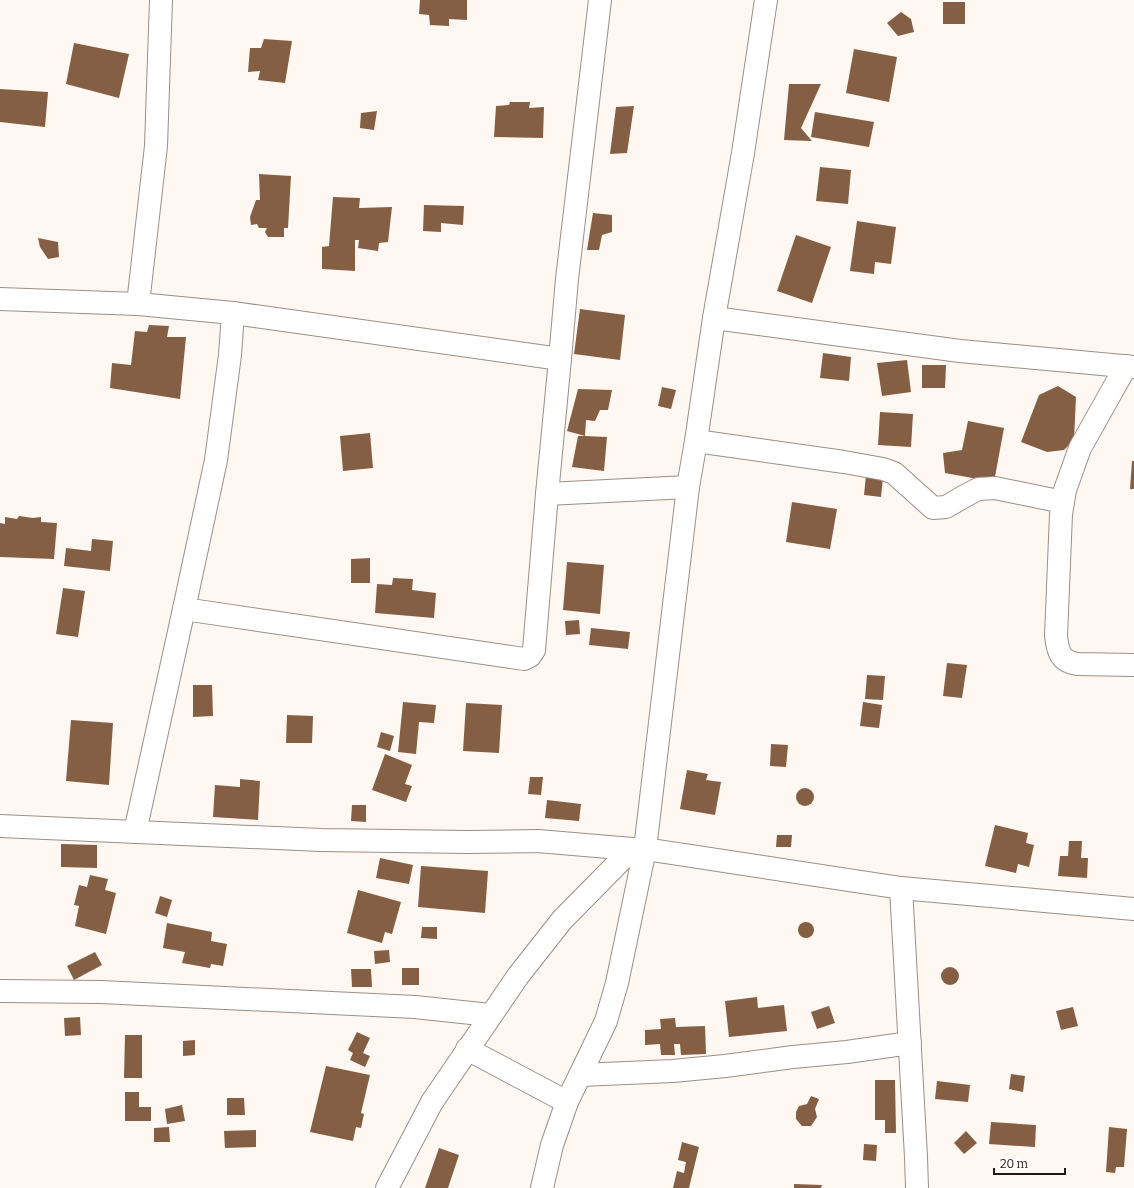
<svg xmlns="http://www.w3.org/2000/svg" width="1134" height="1188" viewBox="0 0 1134 1188" font-family="Bitter,serif">
  <rect width="100%" height="100%" fill="#fff7f1"/>
  <!-- building -->
  <g fill="#845f43">
    <polygon points="420,0 467,0 467,20 449,19 449,26 430,25 429,15 419,14"/>
    <rect x="943" y="2" width="22" height="22"/>
    <polygon points="901,12 911,19 914,32 898,36 887,23"/>
    <polygon points="264,39 292,41 285,83 258,80 260,71 248,72 250,48 261,48"/>
    <polygon points="74,43 129,54 119,98 66,84"/>
    <polygon points="854,49 897,57 889,102 846,93"/>
    <polygon points="789,84 821,84 801,128 812,141 784,140"/>
    <polygon points="0,89 48,92 45,127 0,122"/>
    <polygon points="510,102 530,102 529,108 544,107 543,138 494,137 496,106 509,105"/>
    <polygon points="634,106 627,153 610,154 616,107"/>
    <polygon points="377,111 374,130 360,128 361,113"/>
    <polygon points="815,112 874,122 869,147 811,137"/>
    <polygon points="820,167 851,170 848,204 816,201"/>
    <polygon points="259,174 291,176 288,228 284,228 284,237 268,237 265,232 267,228 259,228 257,224 251,225 250,217 256,200 260,200"/>
    <polygon points="333,197 360,198 359,208 392,207 388,242 379,243 378,251 358,248 359,240 355,240 355,271 322,269 322,247 329,246"/>
    <polygon points="424,205 464,206 463,225 441,223 441,232 423,231"/>
    <polygon points="593,213 612,215 612,232 602,235 599,250 587,250"/>
    <polygon points="857,221 896,227 891,264 875,262 874,274 850,271"/>
    <polygon points="796,235 831,247 812,303 777,291"/>
    <polygon points="38,238 58,242 59,257 48,259 40,247"/>
    <polygon points="580,309 625,315 620,360 574,354"/>
    <polygon points="149,325 169,326 167,337 186,337 180,399 110,388 112,363 131,365 135,331 147,332"/>
    <polygon points="823,353 851,357 849,381 820,378"/>
    <polygon points="907,360 911,392 882,396 877,363"/>
    <polygon points="922,365 946,365 945,388 922,388"/>
    <polygon points="1058,386 1076,397 1074,440 1064,450 1047,452 1021,442 1039,395"/>
    <polygon points="662,387 676,390 671,409 658,406"/>
    <polygon points="578,389 612,390 608,410 600,410 595,421 586,420 585,436 607,437 604,471 572,467 578,436 585,436 567,431"/>
    <polygon points="880,412 913,414 911,447 878,445"/>
    <polygon points="968,421 1004,428 994,482 945,473 943,453 962,450"/>
    <polygon points="370,433 373,468 343,471 340,436"/>
    <polygon points="1132,461 1134,461 1134,489 1130,489"/>
    <polygon points="866,475 883,477 881,497 864,495"/>
    <polygon points="792,502 837,509 830,549 786,542"/>
    <polygon points="19,516 33,518 41,517 41,522 57,523 54,559 0,557 0,523 5,524 5,517 17,519"/>
    <polygon points="92,539 113,541 110,571 64,566 66,548 91,551"/>
    <polygon points="370,558 370,583 351,583 351,559"/>
    <polygon points="567,562 604,565 600,614 563,610"/>
    <polygon points="393,578 413,579 412,590 436,593 434,618 375,613 377,584 392,585"/>
    <polygon points="63,588 85,591 78,637 56,634"/>
    <polygon points="579,620 580,634 566,635 565,621"/>
    <polygon points="591,628 630,632 628,649 589,645"/>
    <polygon points="947,663 967,665 962,698 943,696"/>
    <polygon points="867,675 885,676 883,700 865,699"/>
    <polygon points="193,685 212,685 213,716 193,717"/>
    <polygon points="403,702 436,705 434,723 419,722 416,754 398,752"/>
    <polygon points="863,702 882,705 879,728 860,726"/>
    <polygon points="466,703 502,705 499,753 463,751"/>
    <polygon points="287,715 313,716 312,743 286,743"/>
    <polygon points="71,720 113,723 109,785 66,781"/>
    <polygon points="381,732 394,736 390,751 377,747"/>
    <polygon points="771,744 788,745 786,767 770,766"/>
    <polygon points="385,754 412,765 405,784 412,786 406,802 372,790"/>
    <polygon points="687,770 708,774 706,780 721,782 715,815 680,809"/>
    <polygon points="530,777 543,777 541,795 528,794"/>
    <polygon points="240,779 260,781 258,820 213,817 215,785 240,787"/>
    <circle cx="805" cy="797" r="9"/>
    <polygon points="547,800 581,804 579,821 545,818"/>
    <polygon points="352,805 366,805 366,822 351,821"/>
    <polygon points="995,825 1028,833 1026,843 1034,845 1029,867 1018,864 1016,873 985,866"/>
    <polygon points="777,835 792,835 791,847 776,847"/>
    <polygon points="1069,841 1082,841 1081,858 1088,858 1087,878 1058,876 1060,856 1068,856"/>
    <polygon points="61,844 97,845 97,868 61,867"/>
    <polygon points="380,858 413,865 409,884 376,878"/>
    <polygon points="421,866 488,871 485,913 418,907"/>
    <polygon points="90,875 108,879 105,890 116,893 106,934 75,926 79,906 74,905 79,885 87,887"/>
    <polygon points="358,890 401,902 392,934 385,932 382,943 347,933"/>
    <polygon points="160,896 172,900 167,917 155,913"/>
    <circle cx="806" cy="930" r="8"/>
    <polygon points="167,923 212,932 211,941 227,944 223,966 211,964 210,968 182,963 185,952 163,948"/>
    <polygon points="422,927 437,927 437,939 421,938"/>
    <polygon points="389,950 390,962 375,964 374,951"/>
    <polygon points="95,952 102,965 74,980 67,966"/>
    <circle cx="950" cy="976" r="9"/>
    <rect x="402" y="968" width="17" height="17"/>
    <polygon points="351,969 371,969 372,987 352,987"/>
    <polygon points="757,997 758,1008 784,1005 787,1031 729,1037 725,1001"/>
    <polygon points="829,1006 835,1023 817,1029 811,1012"/>
    <polygon points="1073,1007 1078,1026 1061,1030 1056,1011"/>
    <polygon points="80,1017 81,1035 65,1036 64,1018"/>
    <polygon points="675,1018 676,1027 705,1026 706,1054 681,1055 680,1044 674,1044 675,1055 661,1055 660,1044 645,1045 645,1030 661,1029 660,1019"/>
    <polygon points="357,1032 370,1038 363,1053 370,1056 365,1067 350,1060 353,1053 348,1050"/>
    <polygon points="125,1035 142,1035 142,1078 124,1078"/>
    <polygon points="195,1040 195,1055 183,1056 183,1041"/>
    <polygon points="326,1066 370,1075 361,1113 364,1114 361,1128 356,1127 353,1141 310,1132"/>
    <polygon points="1011,1074 1025,1076 1023,1092 1009,1089"/>
    <polygon points="875,1080 895,1080 896,1133 885,1133 885,1120 875,1120"/>
    <polygon points="937,1081 970,1085 968,1102 935,1099"/>
    <polygon points="125,1092 139,1092 139,1107 151,1107 151,1121 125,1121"/>
    <polygon points="811,1096 819,1099 815,1109 817,1117 811,1126 802,1126 796,1119 796,1112 799,1106 807,1104"/>
    <polygon points="227,1098 244,1098 245,1115 227,1115"/>
    <polygon points="182,1105 185,1121 167,1124 165,1109"/>
    <polygon points="991,1122 1036,1125 1035,1147 989,1144"/>
    <polygon points="169,1127 170,1142 154,1142 154,1128"/>
    <polygon points="1109,1127 1127,1129 1124,1167 1116,1167 1115,1173 1106,1172"/>
    <polygon points="256,1130 256,1147 225,1148 224,1131"/>
    <polygon points="966,1131 977,1143 964,1154 954,1143"/>
    <polygon points="682,1142 699,1147 689,1188 673,1188 677,1171 684,1173 686,1162 678,1160"/>
    <polygon points="864,1144 877,1145 876,1161 863,1160"/>
    <polygon points="439,1148 459,1155 448,1188 425,1188"/>
    <polygon points="794,1184 822,1185 821,1188 794,1188"/>
  </g>
  <g fill="none" stroke-linecap="round" stroke-linejoin="round">
    <!-- minor casing -->
    <g stroke="#9b8f87" stroke-width="24">
      <g id="minor">
        <polyline points="0,299 138,304 233,313 560,359"/>
        <polyline points="138,304 156,146 161,0"/>
        <polyline points="714,318 960,351 1134,367"/>
        <path d="M1126 366 1080 448 1065 490 1061 514 1056 636C1058 652 1060 661 1077 664L1134 665"/>
        <polyline points="696,441 844,462 883,469 894,473 933,508 946,507 963,497 978,489 995,488 1063,502"/>
        <polyline points="547,494 688,487"/>
        <polyline points="184,609 524,659 530,656 534,650 547,494 560,359 567,279 600,0"/>
        <polyline points="0,826 321,840 467,842 538,841 632,849 645,849 901,888 1134,909"/>
        <polyline points="135,832 184,609 216,460 230,355 233,313"/>
        <polyline points="901,888 916,1157 917,1188"/>
        <polyline points="0,991 101,992 415,1007 490,1015"/>
        <polyline points="467,1049 567,1102"/>
        <polyline points="580,1075 673,1071 725,1066 793,1057 847,1052 910,1043"/>
        <polyline points="387,1188 432,1102 518,976 562,920 632,849"/>
        <polyline points="542,1188 552,1145 567,1102 606,1021 617,983 645,849 688,487 696,441 714,318 743,153 766,0"/>
      </g>
    </g>
    <!-- minor -->
    <use href="#minor" stroke="#fff" stroke-width="22"/>
  </g>
  <!-- scale -->
  <path d="M994 1168v6h71v-6" fill="none" stroke="#1e1916" stroke-width="2"/>
  <text x="1000" y="1168" font-size="12" fill="#1e1916" stroke="#ffffff" stroke-width="3" paint-order="stroke">20 m</text>
</svg>
